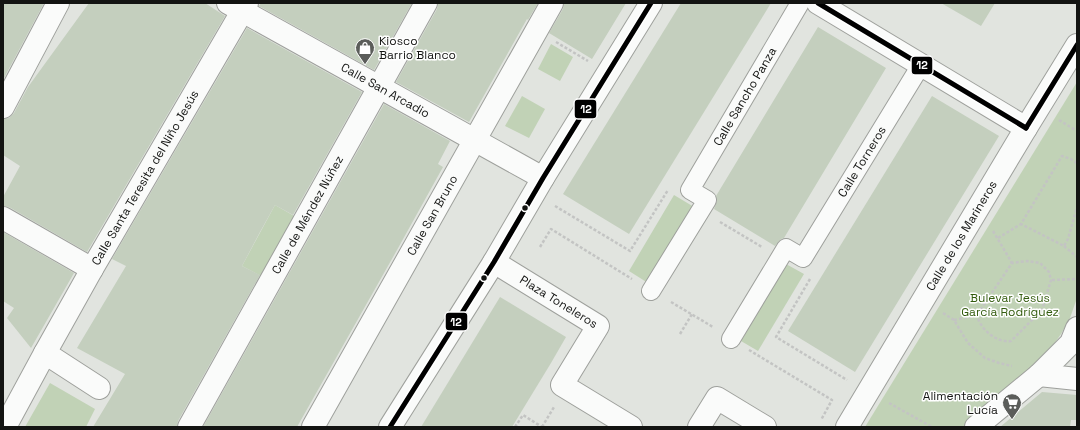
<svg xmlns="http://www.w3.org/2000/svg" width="1080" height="430" viewBox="0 0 1080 430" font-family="'Space Grotesk',sans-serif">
  <rect width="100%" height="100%" fill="#e1e4df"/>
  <!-- green -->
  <g fill="#c1d2b6">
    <polygon points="551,44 573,57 560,81 538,69"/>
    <polygon points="1077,82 1077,298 1070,318 1061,334 1049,351 1037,364 963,427 865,427"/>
    <polygon points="522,96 545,109 529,138 505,126"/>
    <polygon points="674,195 694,207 648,283 629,271"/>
    <polygon points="275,205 296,217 261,276 242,266"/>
    <polygon points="786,264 804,274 758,351 741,341"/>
    <polygon points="50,383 95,409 86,427 25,427"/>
  </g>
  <!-- building -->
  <g fill="#c4cfbe">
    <polygon points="3,3 44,3 3,80"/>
    <polygon points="89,3 205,3 225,16 87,252 9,207 3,206 3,197 20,166 3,155 3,119 9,118 14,113 28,87"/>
    <polygon points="261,3 412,3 374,70 259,6"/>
    <polygon points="438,3 538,3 528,20 527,19 469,122 396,82 437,9"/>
    <polygon points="564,3 626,3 592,59 549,33 563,9"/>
    <polygon points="681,3 771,3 629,234 563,194"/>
    <polygon points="941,3 995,3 981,26"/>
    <polygon points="818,27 886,68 784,238 781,239 775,246 714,209 717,201 716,196"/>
    <polygon points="247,28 362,92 293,215 275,205 260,232 242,266 260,275 178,421 177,427 93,427 125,374 77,348 126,266 112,259"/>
    <polygon points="932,96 999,136 855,372 788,331"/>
    <polygon points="384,104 450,141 438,164 443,167 397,250 297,427 203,427"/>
    <polygon points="3,232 74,273 31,348 7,318 14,308 3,301"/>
    <polygon points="500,297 566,337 551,363 512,427 421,427"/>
    <polygon points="1042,392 1077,395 1077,420 1071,420 1070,427 1000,427"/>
  </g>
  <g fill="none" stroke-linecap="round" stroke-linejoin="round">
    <!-- pedestrian casing -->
    <g stroke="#9ea09c" stroke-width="20">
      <g id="pedestrian">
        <path id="s1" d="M651 291 707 200 690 190 800 3"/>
        <path id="s2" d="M731 339 786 248 803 258 921 65"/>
      </g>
    </g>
    <!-- minor casing -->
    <g stroke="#9ea09c" stroke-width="24">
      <g id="minor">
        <path id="s3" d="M228 3 543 178"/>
        <polyline points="818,3 1026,128"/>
        <polyline points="3,107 58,3"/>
        <polyline points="3,218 92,269"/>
        <path id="s4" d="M494 262 598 326 562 385 631 427"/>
        <polyline points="45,353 99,388"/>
        <polyline points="1039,375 1077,379"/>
        <path id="s5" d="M5 427 45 353 92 269 247 3"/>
        <path id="s6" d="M189 427 426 3"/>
        <path id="s7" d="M313 427 552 3"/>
        <polyline points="390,427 494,262 543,178 651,3"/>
        <polyline points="699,427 717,398 765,427"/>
        <path id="s8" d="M847 427 1026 128 1077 45"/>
        <polyline points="976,427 1039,375 1071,343 1077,328"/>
      </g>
    </g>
    <!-- path -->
    <g stroke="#c3c4c3" stroke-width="2.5" stroke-dasharray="3 2" stroke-linecap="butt">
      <polyline points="556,42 588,61"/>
      <polyline points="1059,120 1077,131"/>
      <polyline points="1077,163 1071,159 1062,156 1021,224 1064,246 1068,239 1077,207"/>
      <polyline points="555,206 630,251 668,190"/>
      <polyline points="720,222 762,247"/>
      <polyline points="993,231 1012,263"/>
      <polyline points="998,238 1021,224"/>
      <polyline points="1064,246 1077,257"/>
      <polyline points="540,247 551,229 632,279"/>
      <polyline points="810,279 776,337 847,380"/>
      <polyline points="1052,280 1077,279"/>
      <polyline points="671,302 713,327"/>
      <polyline points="943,313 954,320 968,343 985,358 999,363 1012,366"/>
      <path d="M954 320 977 315 1012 263 1027 261 1040 263 1049 272 1051 280 1042 310 1011 341C996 343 980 329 977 315"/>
      <polyline points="680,334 692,314"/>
      <polyline points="749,350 832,400 821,420"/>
      <polyline points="889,403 932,427"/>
      <polyline points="515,427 523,415 542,427"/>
      <polyline points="542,427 554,407"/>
    </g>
    <!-- pedestrian -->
    <use href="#pedestrian" stroke="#fafbfa" stroke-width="18"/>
    <!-- minor -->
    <use href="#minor" stroke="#fafbfa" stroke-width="22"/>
    <!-- bus-1 casing -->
    <g stroke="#fff" stroke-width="8">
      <g id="bus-1">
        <polyline points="818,3 1026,128"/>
        <polyline points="1026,128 1077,45"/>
        <polyline points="390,427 494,262 543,178 651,3"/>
      </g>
    </g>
    <!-- bus-1 -->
    <use href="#bus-1" stroke="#000" stroke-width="5"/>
  </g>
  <!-- icons -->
  <defs>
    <g id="shop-pin" transform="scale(1)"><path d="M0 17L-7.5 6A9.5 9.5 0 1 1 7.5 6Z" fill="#5b5d5a" stroke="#fff"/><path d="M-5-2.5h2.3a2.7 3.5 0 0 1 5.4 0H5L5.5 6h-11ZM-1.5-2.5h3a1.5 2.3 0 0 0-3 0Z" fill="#fff"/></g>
    <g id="supermarket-pin" transform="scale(1)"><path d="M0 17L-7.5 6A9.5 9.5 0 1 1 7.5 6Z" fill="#5b5d5a" stroke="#fff"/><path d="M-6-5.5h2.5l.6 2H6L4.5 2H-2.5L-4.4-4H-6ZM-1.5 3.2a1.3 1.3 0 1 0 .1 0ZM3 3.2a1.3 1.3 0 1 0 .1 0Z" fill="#fff"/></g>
  </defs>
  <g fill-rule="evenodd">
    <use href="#shop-pin" x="365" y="48"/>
    <use href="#supermarket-pin" x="1012" y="403"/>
  </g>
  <!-- markers -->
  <g fill="#131412" stroke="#fff" stroke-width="1.5">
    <circle cx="525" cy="208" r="3.5"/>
    <circle cx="484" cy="278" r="3.5"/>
  </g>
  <g text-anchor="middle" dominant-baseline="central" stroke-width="3" stroke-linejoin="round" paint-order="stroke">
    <!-- poi labels -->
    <g font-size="12" fill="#131412" stroke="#fff" text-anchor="start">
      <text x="379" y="41">Kiosco<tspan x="379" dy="14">Barrio Blanco</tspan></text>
      <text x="998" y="396" text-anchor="end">Alimentación<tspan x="998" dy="14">Lucía</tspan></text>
    </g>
    <!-- street labels -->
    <g font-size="12" fill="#131412" stroke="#fff">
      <text stroke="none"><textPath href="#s3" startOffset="180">Calle San Arcadio</textPath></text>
      <text stroke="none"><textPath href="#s1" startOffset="235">Calle Sancho Panza</textPath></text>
      <text stroke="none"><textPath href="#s2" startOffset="239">Calle Torneros</textPath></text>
      <text stroke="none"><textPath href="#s5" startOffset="286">Calle Santa Teresita del Niño Jesús</textPath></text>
      <text stroke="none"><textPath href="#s6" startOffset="243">Calle de Méndez Núñez</textPath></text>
      <text stroke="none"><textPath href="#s7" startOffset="243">Calle San Bruno</textPath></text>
      <text stroke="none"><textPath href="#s8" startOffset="223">Calle de los Marineros</textPath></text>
      <text stroke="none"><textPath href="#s4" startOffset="76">Plaza Toneleros</textPath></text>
    </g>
    <!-- park labels -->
    <g font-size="12" fill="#335c0e" stroke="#fff">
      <text x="1010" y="298">Bulevar Jesús<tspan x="1010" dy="14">García Rodríguez</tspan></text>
    </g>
  </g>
  <g stroke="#fff" stroke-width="1.5">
    <rect x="911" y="56" width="22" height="19" rx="4" fill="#000"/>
    <rect x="574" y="99" width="23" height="20" rx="4" fill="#000"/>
    <rect x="445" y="312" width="23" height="19" rx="4" fill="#000"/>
  </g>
  <g font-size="11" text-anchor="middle" font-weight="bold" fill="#fff">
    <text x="922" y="69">12</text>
    <text x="586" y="113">12</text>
    <text x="456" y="326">12</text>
  </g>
  <!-- border -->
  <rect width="1080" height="430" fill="none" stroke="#131412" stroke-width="8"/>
</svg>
